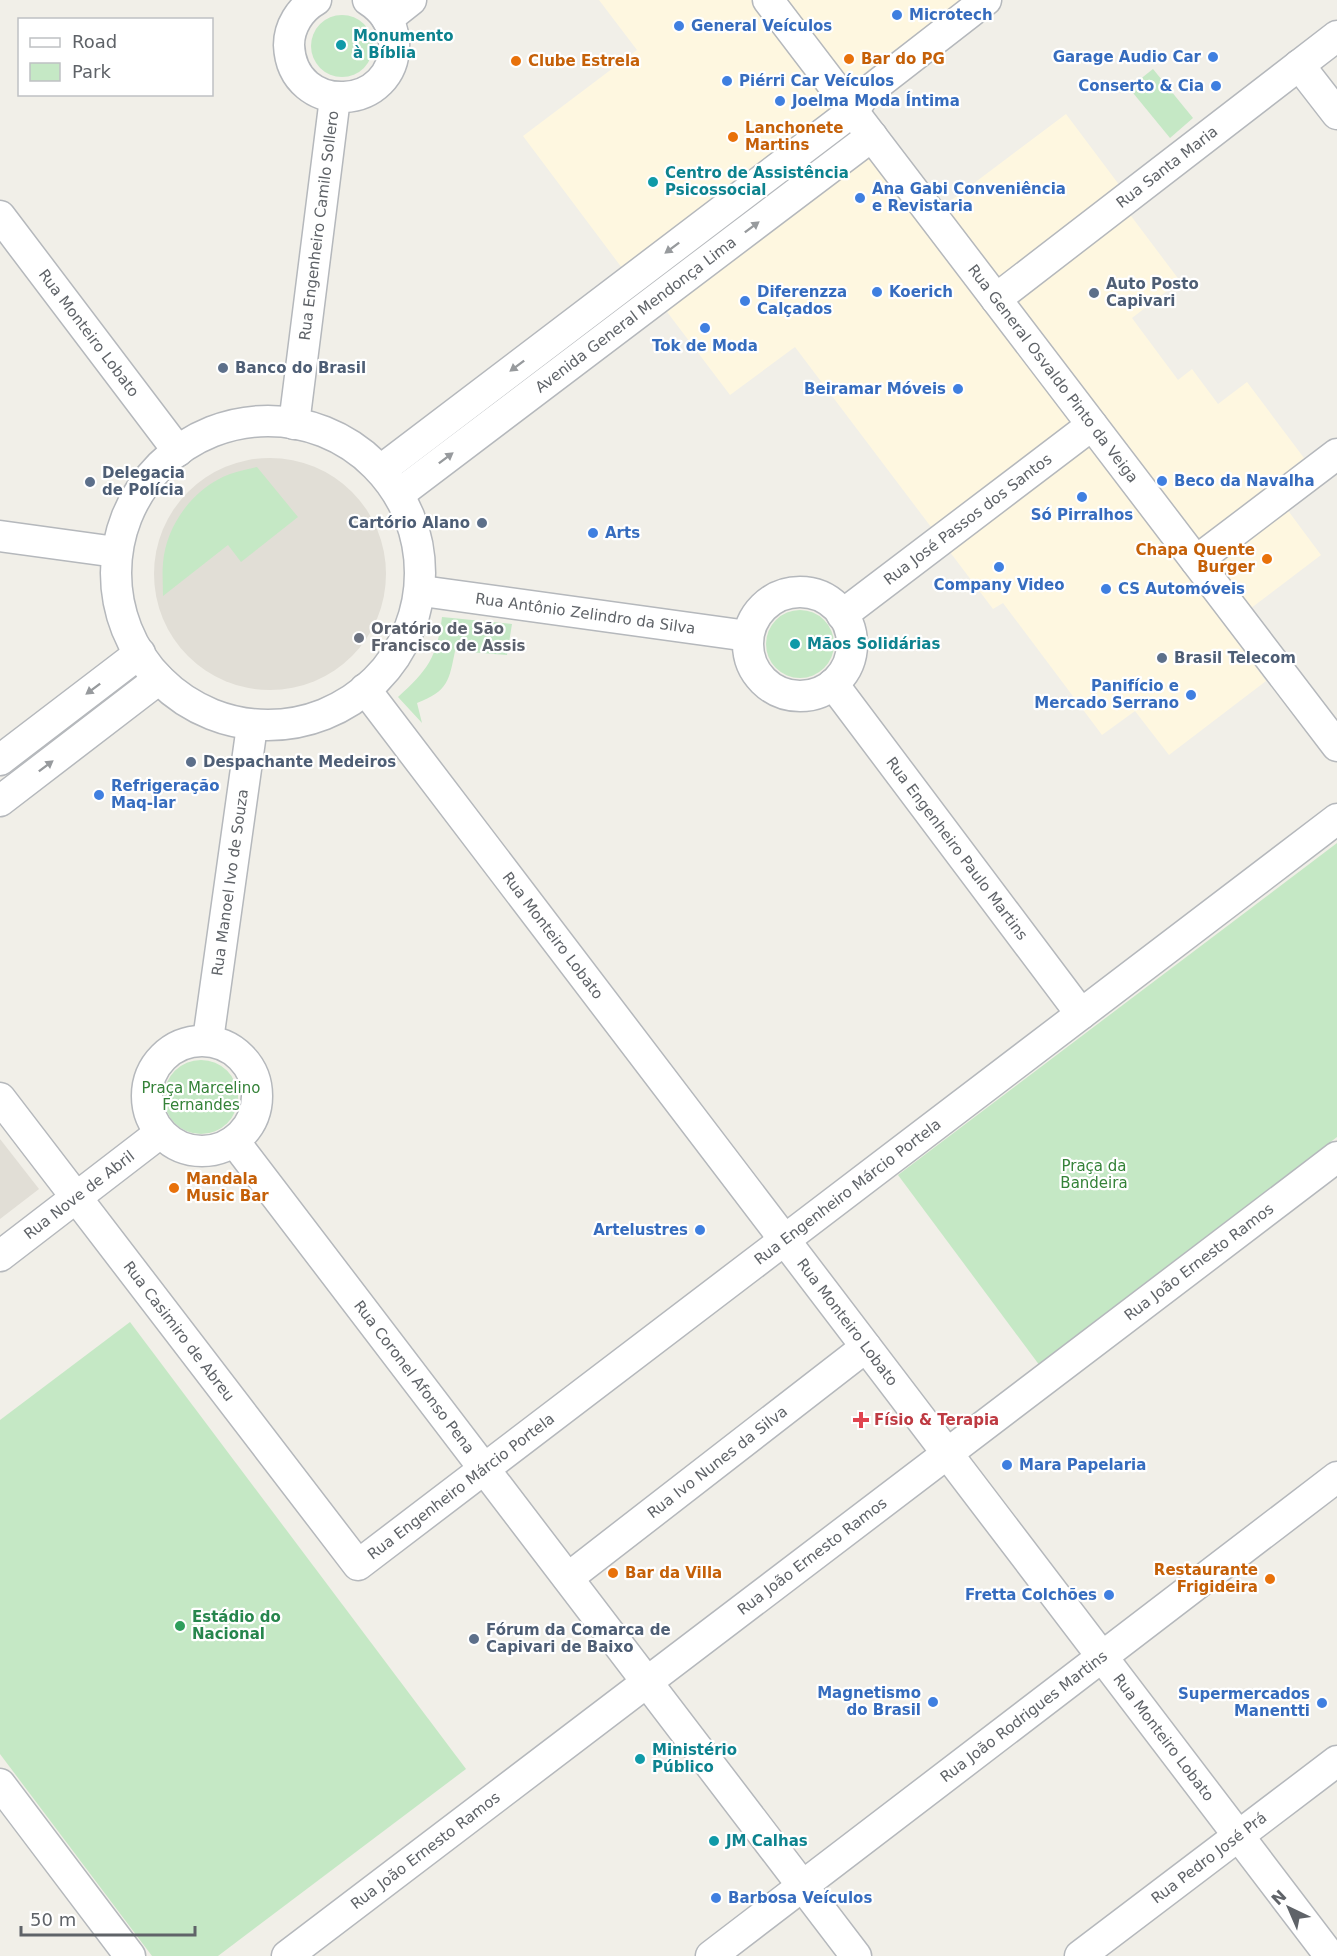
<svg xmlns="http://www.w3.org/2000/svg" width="1337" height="1956" viewBox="0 0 1337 1956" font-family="'DejaVu Sans',sans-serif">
  <rect width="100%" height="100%" fill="#f1efe8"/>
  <!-- commercial -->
  <polygon fill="#fef7e0" points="599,0 961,0 848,85 941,208 1066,114 1120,186 1113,192 1180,281 1132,318 1178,380 1192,369 1218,404 1247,382 1304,458 1269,485 1321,555 1226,627 1266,681 1169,755 1135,711 1102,735 1003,603 993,609 795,347 730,395 630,263 622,268 523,136 637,50"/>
  <!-- education -->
  <g fill="#e1ded6">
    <circle cx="270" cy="574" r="116"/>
    <polygon points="0,1139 39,1189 0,1219"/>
  </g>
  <!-- green -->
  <g fill="#c5e8c5">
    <circle cx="342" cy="46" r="31"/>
    <polygon points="1153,69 1193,118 1170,138 1129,88"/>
    <path d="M257 467 298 517 241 562 228 545 163 596C163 585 162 574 163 563 166 525 194 487 230 474 239 471 248 469 257 467Z"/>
    <circle cx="800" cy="644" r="34"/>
    <path d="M442 617 512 624 507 655 455 651C449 681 448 691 417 703L422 723 398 697C428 670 437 657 442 617Z"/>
    <polygon points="1337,843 1337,1137 1040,1366 898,1175"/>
    <circle cx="201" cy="1097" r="37"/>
    <polygon points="130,1322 466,1769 218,1956 152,1956 0,1754 0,1420"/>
  </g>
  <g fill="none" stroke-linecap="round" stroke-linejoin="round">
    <!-- minor casing -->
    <g stroke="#b5b8bc" stroke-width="33">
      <g id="minor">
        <path d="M316 0C300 9 289 27 289 45 292 118 398 112 394 41 393 23 382 9 368 0"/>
        <path id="s1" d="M768 0 1337 746"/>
        <polyline points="387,19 411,0"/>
        <polyline points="1299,65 1337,114"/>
        <path id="s2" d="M0 216 178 451"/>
        <path id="s3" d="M996 299 1337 36"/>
        <circle cx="268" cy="573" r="152"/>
        <path id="s4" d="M294 424 335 98"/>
        <polyline points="381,470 853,111 865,94 986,0"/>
        <path id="s5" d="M399 494 872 136"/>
        <polyline points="0,536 116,552"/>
        <polyline points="1196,561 1337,454"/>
        <path id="s6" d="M422 591 748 636"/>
        <circle cx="800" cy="644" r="52"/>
        <path id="s7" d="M842 615 1092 425"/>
        <path id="s8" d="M833 684 1081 1014"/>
        <path id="s9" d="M365 689 1330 1956"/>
        <polyline points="0,760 140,653"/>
        <polyline points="0,801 159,679"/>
        <path id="s10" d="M208 1040 252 726"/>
        <circle cx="202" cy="1096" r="55"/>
        <path id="s11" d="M0 1098 358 1565 1337 819"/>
        <path id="s12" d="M234 1141 856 1956"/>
        <path id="s13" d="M0 1256 160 1133"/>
        <path id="s14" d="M568 1578 866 1347"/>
        <polyline points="0,1784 130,1956"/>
        <path id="s15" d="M287 1956 1337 1157"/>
        <path id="s16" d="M711 1956 1337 1477"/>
        <path id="s17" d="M1080 1956 1337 1761"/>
      </g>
    </g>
    <!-- minor -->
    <use href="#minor" stroke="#fff" stroke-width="30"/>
  </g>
  <!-- one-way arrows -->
  <defs><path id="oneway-solid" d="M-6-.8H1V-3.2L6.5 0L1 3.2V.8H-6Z" transform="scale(1.5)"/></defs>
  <g fill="#979a9d">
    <use href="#oneway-solid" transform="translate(752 227) rotate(-37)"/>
    <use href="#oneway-solid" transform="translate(672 248) rotate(143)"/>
    <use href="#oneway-solid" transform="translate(517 366) rotate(143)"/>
    <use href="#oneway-solid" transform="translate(446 458) rotate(-37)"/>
    <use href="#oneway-solid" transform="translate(93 689) rotate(143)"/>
    <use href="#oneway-solid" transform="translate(46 766) rotate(-37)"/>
  </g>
  <!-- markers -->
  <g fill="#3f7fe0" stroke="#fff" stroke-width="2">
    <circle cx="897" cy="15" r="6"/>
    <circle cx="679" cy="26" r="6"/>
    <circle cx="1213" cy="57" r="6"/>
    <circle cx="727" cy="81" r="6"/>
    <circle cx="1216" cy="86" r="6"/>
    <circle cx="780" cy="101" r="6"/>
    <circle cx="860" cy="198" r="6"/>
    <circle cx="877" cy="292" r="6"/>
    <circle cx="745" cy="301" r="6"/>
    <circle cx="705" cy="328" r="6"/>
    <circle cx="958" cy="389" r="6"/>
    <circle cx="1162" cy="481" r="6"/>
    <circle cx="1082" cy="497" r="6"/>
    <circle cx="593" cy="533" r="6"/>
    <circle cx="999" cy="567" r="6"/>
    <circle cx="1106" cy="589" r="6"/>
    <circle cx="1191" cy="695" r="6"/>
    <circle cx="99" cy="795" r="6"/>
    <circle cx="700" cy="1230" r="6"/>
    <circle cx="1007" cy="1465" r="6"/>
    <circle cx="1109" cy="1595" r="6"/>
    <circle cx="933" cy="1702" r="6"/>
    <circle cx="1322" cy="1703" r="6"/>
    <circle cx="716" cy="1898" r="6"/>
  </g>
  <g fill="#0f9aa8" stroke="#fff" stroke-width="2">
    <circle cx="341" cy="45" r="6"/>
    <circle cx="653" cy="182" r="6"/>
    <circle cx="795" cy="644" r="6"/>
    <circle cx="640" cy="1759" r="6"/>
    <circle cx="714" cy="1841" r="6"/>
  </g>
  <g fill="#e8710a" stroke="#fff" stroke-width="2">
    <circle cx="849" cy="59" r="6"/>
    <circle cx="516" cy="61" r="6"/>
    <circle cx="733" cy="137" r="6"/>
    <circle cx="1267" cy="559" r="6"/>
    <circle cx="174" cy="1188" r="6"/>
    <circle cx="613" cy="1573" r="6"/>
    <circle cx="1270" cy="1579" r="6"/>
  </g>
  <g fill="#5c6f8a" stroke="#fff" stroke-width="2">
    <circle cx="1094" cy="293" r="6"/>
    <circle cx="223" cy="368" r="6"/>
    <circle cx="90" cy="482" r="6"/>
    <circle cx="482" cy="523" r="6"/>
    <circle cx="1162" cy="658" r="6"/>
    <circle cx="191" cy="762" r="6"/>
    <circle cx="474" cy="1639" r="6"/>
  </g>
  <circle fill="#6b7280" stroke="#fff" stroke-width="2" cx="359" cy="638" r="6"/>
  <path fill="#e0444e" stroke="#fff" stroke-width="2" d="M858 1411h6v6h6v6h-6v6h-6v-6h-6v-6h6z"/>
  <circle fill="#2e9e5b" stroke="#fff" stroke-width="2" cx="180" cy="1626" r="6"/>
  <g text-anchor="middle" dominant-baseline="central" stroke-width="4.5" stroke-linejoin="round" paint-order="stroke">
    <!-- shop labels -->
    <g font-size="15" font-weight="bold" fill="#366cbe" stroke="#fff" text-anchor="start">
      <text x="909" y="15">Microtech</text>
      <text x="691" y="26">General Veículos</text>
      <text x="1201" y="57" text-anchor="end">Garage Audio Car</text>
      <text x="739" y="81">Piérri Car Veículos</text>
      <text x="1204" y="86" text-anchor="end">Conserto &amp; Cia</text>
      <text x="792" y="101">Joelma Moda Íntima</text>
      <text x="872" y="189">Ana Gabi Conveniência<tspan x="872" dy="17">e Revistaria</tspan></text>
      <text x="757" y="292">Diferenzza<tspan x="757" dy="17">Calçados</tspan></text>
      <text x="889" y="292">Koerich</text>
      <text x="705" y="346" text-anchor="middle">Tok de Moda</text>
      <text x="946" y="389" text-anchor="end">Beiramar Móveis</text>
      <text x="1174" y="481">Beco da Navalha</text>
      <text x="1082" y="515" text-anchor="middle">Só Pirralhos</text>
      <text x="605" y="533">Arts</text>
      <text x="999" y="585" text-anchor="middle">Company Video</text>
      <text x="1118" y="589">CS Automóveis</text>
      <text x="1179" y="686" text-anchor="end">Panifício e<tspan x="1179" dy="17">Mercado Serrano</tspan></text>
      <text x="111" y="786">Refrigeração<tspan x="111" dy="17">Maq-lar</tspan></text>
      <text x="688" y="1230" text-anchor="end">Artelustres</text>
      <text x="1019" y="1465">Mara Papelaria</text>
      <text x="1097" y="1595" text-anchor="end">Fretta Colchões</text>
      <text x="921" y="1693" text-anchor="end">Magnetismo<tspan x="921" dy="17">do Brasil</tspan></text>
      <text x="1310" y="1694" text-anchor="end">Supermercados<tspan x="1310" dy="17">Manentti</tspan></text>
      <text x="728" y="1898">Barbosa Veículos</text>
    </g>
    <!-- culture labels -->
    <g font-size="15" font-weight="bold" fill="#0d838f" stroke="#fff" text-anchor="start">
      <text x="353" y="36">Monumento<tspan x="353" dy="17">à Bíblia</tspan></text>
      <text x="665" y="173">Centro de Assistência<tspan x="665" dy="17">Psicossocial</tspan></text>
      <text x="807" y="644">Mãos Solidárias</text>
      <text x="652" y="1750">Ministério<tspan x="652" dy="17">Público</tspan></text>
      <text x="726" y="1841">JM Calhas</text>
    </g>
    <!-- food labels -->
    <g font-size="15" font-weight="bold" fill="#c56008" stroke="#fff" text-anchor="start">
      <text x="861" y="59">Bar do PG</text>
      <text x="528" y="61">Clube Estrela</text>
      <text x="745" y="128">Lanchonete<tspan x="745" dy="17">Martins</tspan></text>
      <text x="1255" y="550" text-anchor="end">Chapa Quente<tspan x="1255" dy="17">Burger</tspan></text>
      <text x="186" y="1179">Mandala<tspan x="186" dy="17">Music Bar</tspan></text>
      <text x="1258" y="1570" text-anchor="end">Restaurante<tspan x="1258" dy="17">Frigideira</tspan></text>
      <text x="625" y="1573">Bar da Villa</text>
    </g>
    <!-- street labels -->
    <g font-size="15" fill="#5f6368" stroke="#fff">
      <text stroke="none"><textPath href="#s3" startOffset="216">Rua Santa Maria</textPath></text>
      <text stroke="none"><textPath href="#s4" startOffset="200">Rua Engenheiro Camilo Sollero</textPath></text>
      <text stroke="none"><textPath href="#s5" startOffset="297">Avenida General Mendonça Lima</textPath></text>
      <text stroke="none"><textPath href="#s2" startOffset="147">Rua Monteiro Lobato</textPath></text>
      <text stroke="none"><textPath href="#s1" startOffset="470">Rua General Osvaldo Pinto da Veiga</textPath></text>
      <text stroke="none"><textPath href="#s7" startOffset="158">Rua José Passos dos Santos</textPath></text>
      <text stroke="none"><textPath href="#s6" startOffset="165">Rua Antônio Zelindro da Silva</textPath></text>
      <text stroke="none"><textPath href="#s8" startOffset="206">Rua Engenheiro Paulo Martins</textPath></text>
      <text stroke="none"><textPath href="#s10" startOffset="159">Rua Manoel Ivo de Souza</textPath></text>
      <text stroke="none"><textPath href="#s9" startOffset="310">Rua Monteiro Lobato</textPath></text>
      <text stroke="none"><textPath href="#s11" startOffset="1204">Rua Engenheiro Márcio Portela</textPath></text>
      <text stroke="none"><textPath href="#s13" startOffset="100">Rua Nove de Abril</textPath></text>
      <text stroke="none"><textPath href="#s15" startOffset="1146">Rua João Ernesto Ramos</textPath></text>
      <text stroke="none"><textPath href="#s9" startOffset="796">Rua Monteiro Lobato</textPath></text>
      <text stroke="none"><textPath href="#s11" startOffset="294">Rua Casimiro de Abreu</textPath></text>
      <text stroke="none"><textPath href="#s12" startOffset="297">Rua Coronel Afonso Pena</textPath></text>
      <text stroke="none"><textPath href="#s14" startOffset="189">Rua Ivo Nunes da Silva</textPath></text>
      <text stroke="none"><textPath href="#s11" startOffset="718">Rua Engenheiro Márcio Portela</textPath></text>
      <text stroke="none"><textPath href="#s15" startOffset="660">Rua João Ernesto Ramos</textPath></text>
      <text stroke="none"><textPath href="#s16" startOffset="394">Rua João Rodrigues Martins</textPath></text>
      <text stroke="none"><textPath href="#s9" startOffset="1318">Rua Monteiro Lobato</textPath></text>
      <text stroke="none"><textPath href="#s15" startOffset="174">Rua João Ernesto Ramos</textPath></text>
      <text stroke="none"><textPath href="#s17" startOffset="162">Rua Pedro José Prá</textPath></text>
    </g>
    <!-- service labels -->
    <g font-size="15" font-weight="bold" fill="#4e5e75" stroke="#fff" text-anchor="start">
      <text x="1106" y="284">Auto Posto<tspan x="1106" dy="17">Capivari</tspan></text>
      <text x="235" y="368">Banco do Brasil</text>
      <text x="102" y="473">Delegacia<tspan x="102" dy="17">de Polícia</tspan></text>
      <text x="470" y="523" text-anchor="end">Cartório Alano</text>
      <text x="1174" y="658">Brasil Telecom</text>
      <text x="203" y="762">Despachante Medeiros</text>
      <text x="486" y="1630">Fórum da Comarca de<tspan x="486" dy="17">Capivari de Baixo</tspan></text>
    </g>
    <!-- worship labels -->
    <g font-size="15" font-weight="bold" fill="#5b616d" stroke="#fff" text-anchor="start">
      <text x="371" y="629">Oratório de São<tspan x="371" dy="17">Francisco de Assis</tspan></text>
    </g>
    <!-- park labels -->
    <g font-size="15" fill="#348238" stroke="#fff">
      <text x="201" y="1088">Praça Marcelino<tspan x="201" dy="17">Fernandes</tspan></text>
      <text x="1094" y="1166">Praça da<tspan x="1094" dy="17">Bandeira</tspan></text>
    </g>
    <!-- health labels -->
    <g font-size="15" font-weight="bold" fill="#be3a42" stroke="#fff" text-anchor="start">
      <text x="874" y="1420">Físio &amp; Terapia</text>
    </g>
    <!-- leisure labels -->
    <g font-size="15" font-weight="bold" fill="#27864d" stroke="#fff" text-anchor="start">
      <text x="192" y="1617">Estádio do<tspan x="192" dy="17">Nacional</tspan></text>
    </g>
  </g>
  <!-- legend -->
  <rect x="18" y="18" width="195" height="78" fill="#ffffff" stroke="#bfc1c3" stroke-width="1.5"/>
  <rect x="30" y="38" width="30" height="9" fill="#ffffff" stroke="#bfc1c3" stroke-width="1.5"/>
  <text x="72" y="48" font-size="18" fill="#5f6368">Road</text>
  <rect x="30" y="63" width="30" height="18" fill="#c5e8c5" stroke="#bfc1c3" stroke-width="1.5"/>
  <text x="72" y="78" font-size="18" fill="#5f6368">Park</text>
  <!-- north arrow -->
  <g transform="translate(1289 1908) rotate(316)" stroke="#ffffff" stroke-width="4.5" paint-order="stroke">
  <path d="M0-4.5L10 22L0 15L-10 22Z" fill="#5f6368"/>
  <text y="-9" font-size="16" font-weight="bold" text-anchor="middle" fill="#5f6368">N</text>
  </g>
  <!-- scale -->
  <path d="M21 1926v9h174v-9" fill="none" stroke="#5f6368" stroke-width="3"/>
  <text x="30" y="1926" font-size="18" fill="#5f6368" stroke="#ffffff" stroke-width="4.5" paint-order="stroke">50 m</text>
</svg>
